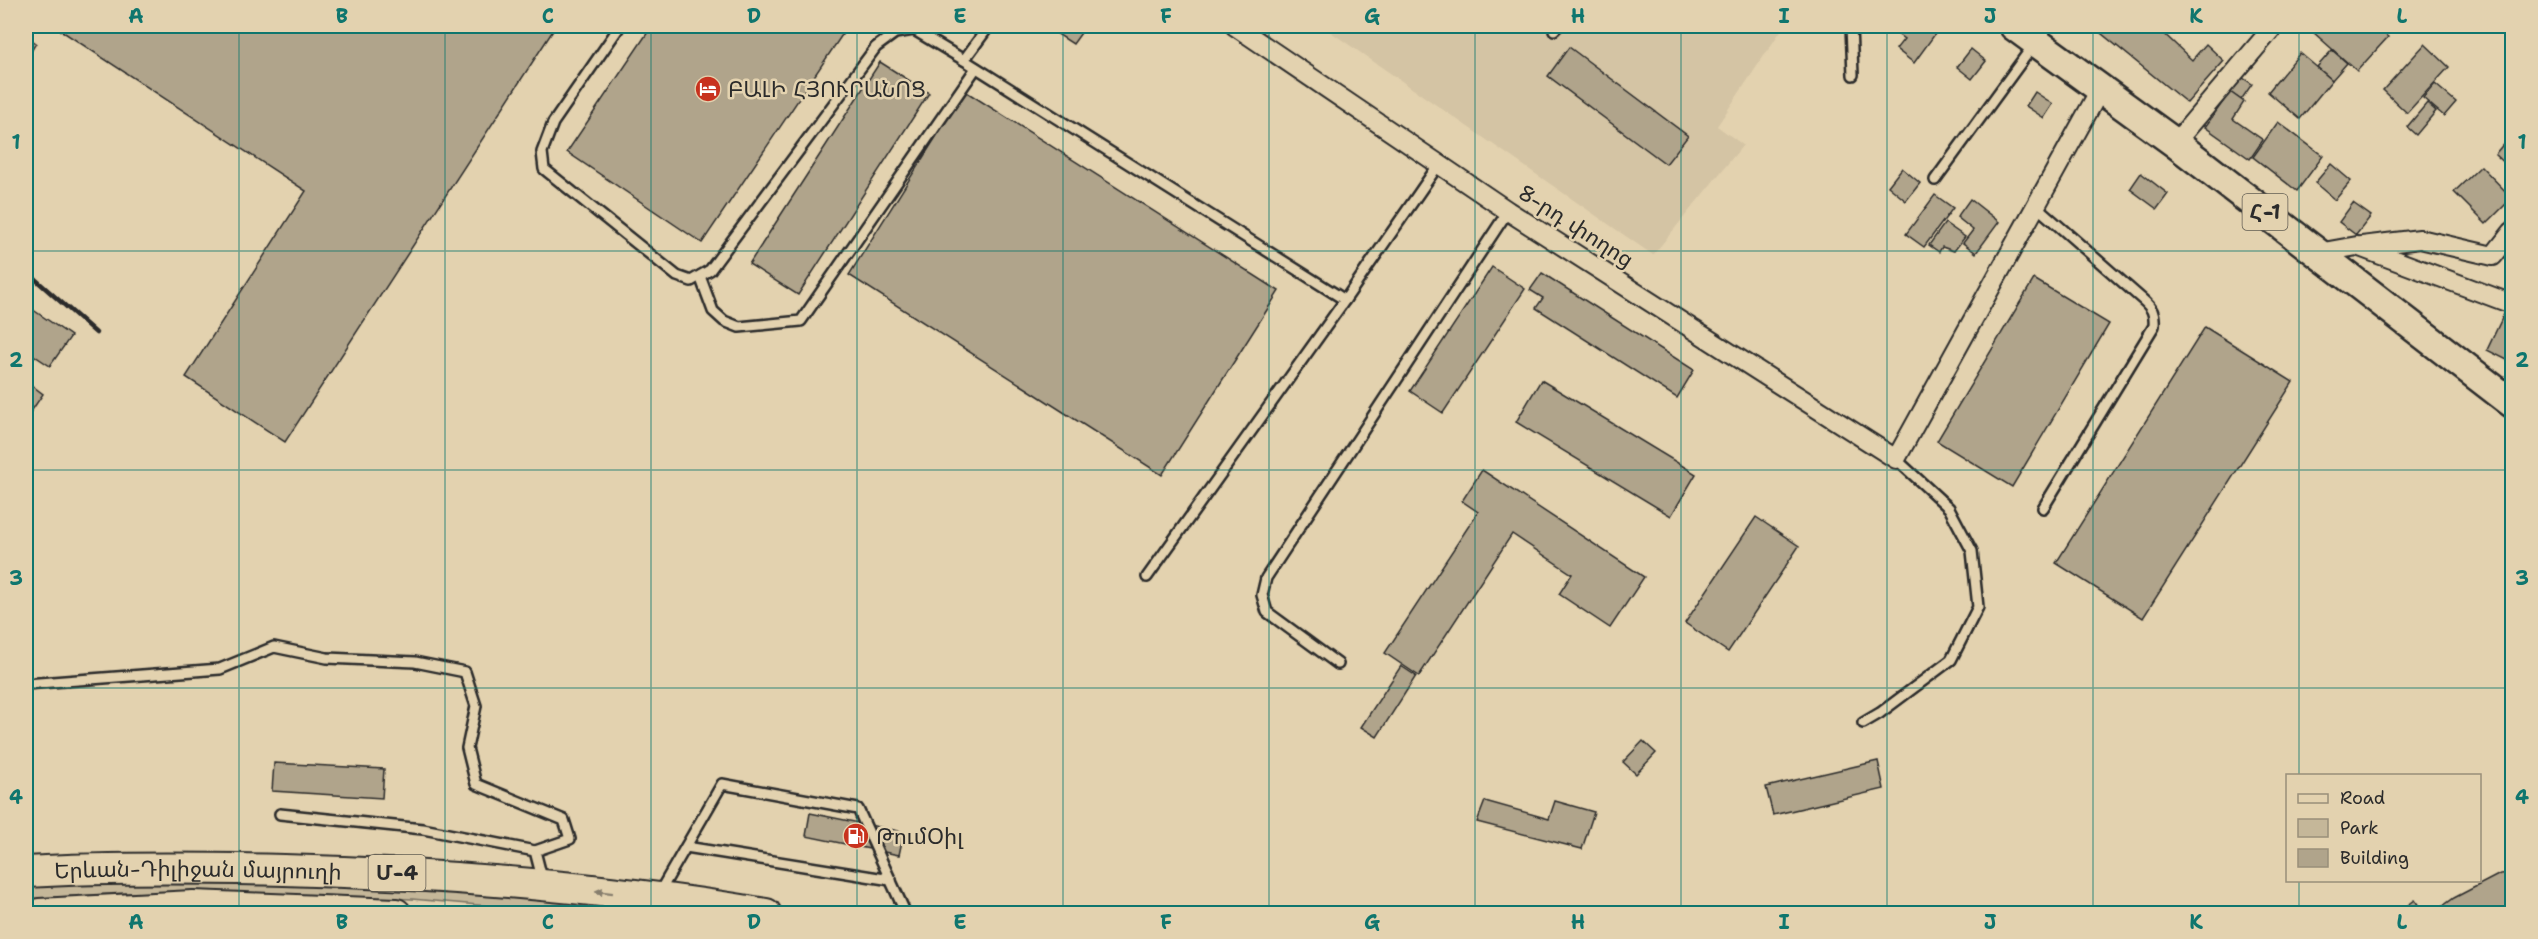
<svg xmlns="http://www.w3.org/2000/svg" width="2538" height="939" viewBox="0 0 2538 939" font-family="'Shantell Sans','Noto Sans Armenian',sans-serif">
  <rect width="100%" height="100%" fill="#e3d2af"/>
  <filter id="ink" filterUnits="userSpaceOnUse"><feTurbulence type="fractalNoise" baseFrequency=".0167" numOctaves="2"/><feDisplacementMap in="SourceGraphic" scale="12" xChannelSelector="R" yChannelSelector="G"/><feConvolveMatrix kernelMatrix="1 2 1 2 8 2 1 2 1" color-interpolation-filters="sRGB"/></filter>
  <g filter="url(#ink)">
    <!-- built -->
    <polygon fill="#d4c4a4" points="1322,26 1784,26 1717,126 1743,145 1653,255"/>
    <!-- green -->
    <polygon fill="#c5b799" stroke="#787162" stroke-width="1.5" points="116,879 331,879 691,913 577,914 412,899 266,894 123,893 26,899 26,886"/>
    <!-- building -->
    <g fill="#b0a48b" stroke="#2b2b2b" stroke-width="1.5">
      <polygon points="54,26 556,26 285,442 186,377 306,191"/>
      <polygon points="652,26 848,26 702,243 567,152"/>
      <polygon points="1045,26 1086,26 1073,44"/>
      <polygon points="1886,26 1933,26 1938,30 1914,63 1896,49 1904,39"/>
      <polygon points="2098,26 2156,26 2192,60 2206,44 2224,61 2187,103 2096,29"/>
      <polygon points="2319,26 2375,26 2388,37 2357,71 2313,32"/>
      <polygon points="26,36 36,43 26,60"/>
      <polygon points="2425,44 2449,67 2407,113 2383,90"/>
      <polygon points="1569,47 1688,136 1666,164 1548,76"/>
      <polygon points="1971,49 1986,61 1972,79 1957,67"/>
      <polygon points="2332,50 2347,63 2332,80 2317,67"/>
      <polygon points="2300,53 2332,80 2300,119 2268,92"/>
      <polygon points="880,62 929,93 798,295 749,264"/>
      <polygon points="2240,76 2252,84 2241,100 2230,92"/>
      <polygon points="2435,84 2456,102 2444,116 2423,98"/>
      <polygon points="965,91 1279,291 1162,475 849,275"/>
      <polygon points="2035,92 2053,104 2044,118 2026,106"/>
      <polygon points="2230,92 2244,102 2233,119 2263,140 2250,159 2205,127"/>
      <polygon points="2427,103 2436,111 2416,135 2407,127"/>
      <polygon points="2278,122 2323,156 2297,191 2253,157"/>
      <polygon points="2512,134 2512,170 2495,154"/>
      <polygon points="2331,164 2351,181 2335,200 2315,183"/>
      <polygon points="2481,166 2512,198 2486,224 2454,192"/>
      <polygon points="1902,168 1920,183 1906,201 1888,186"/>
      <polygon points="2141,173 2168,194 2157,209 2130,189"/>
      <polygon points="1935,195 1953,208 1924,247 1906,234"/>
      <polygon points="1970,199 1999,222 1976,253 1963,243 1973,230 1957,217"/>
      <polygon points="2353,203 2371,216 2356,235 2339,222"/>
      <polygon points="1945,223 1965,237 1954,251 1942,247 1939,252 1929,245"/>
      <polygon points="1492,267 1525,289 1443,413 1410,391"/>
      <polygon points="1542,273 1694,370 1677,398 1536,308 1543,298 1530,290"/>
      <polygon points="2034,279 2109,324 2012,487 1937,441"/>
      <polygon points="26,305 71,336 50,366 26,350"/>
      <polygon points="2505,312 2512,315 2512,354 2509,361 2487,350"/>
      <polygon points="2205,327 2293,382 2143,618 2056,563"/>
      <polygon points="1541,380 1696,474 1671,516 1516,422"/>
      <polygon points="26,381 43,394 26,419"/>
      <polygon points="1482,470 1644,577 1610,628 1559,594 1572,574 1512,534 1419,676 1385,653 1478,512 1462,501"/>
      <polygon points="1756,517 1799,546 1728,652 1685,623"/>
      <polygon points="1401,666 1416,676 1377,737 1361,727"/>
      <polygon points="1643,741 1656,753 1636,774 1623,762"/>
      <polygon points="1878,761 1884,789 1773,815 1766,787"/>
      <polygon points="274,763 384,769 382,798 272,791"/>
      <polygon points="1485,801 1549,819 1555,801 1594,812 1582,849 1477,822"/>
      <polygon points="810,813 904,832 899,855 806,836"/>
      <polygon points="2512,873 2512,914 2432,914 2454,898 2500,874"/>
      <polygon points="2415,900 2424,914 2399,914 2400,911"/>
    </g>
    <g fill="none" stroke-linecap="round" stroke-linejoin="round">
      <!-- service casing -->
      <g stroke="#2b2b2b" stroke-width="14">
        <g id="service">
          <polyline points="620,26 553,123 542,152 544,169 677,276 691,281 710,270 876,47 895,33 914,30 964,60"/>
          <polyline points="989,26 964,60 1345,300 1147,577"/>
          <polyline points="1851,26 1853,75"/>
          <polyline points="1554,30 1558,26"/>
          <polyline points="1935,180 2035,43"/>
          <path d="M2036 206 2143 300C2152 308 2155 313 2154 326L2043 508"/>
          <polyline points="700,276 713,311 724,321 739,327 801,321 976,68"/>
          <polyline points="1345,300 1439,164"/>
          <polyline points="1338,664 1267,612 1262,595 1266,578 1508,211"/>
          <polyline points="26,684 220,669 274,647 327,658 415,662 465,672 476,706 467,748 476,784 564,820 570,839 535,851"/>
          <polyline points="1863,723 1880,713 1951,660 1978,607 1972,551 1949,508 1896,459"/>
          <polyline points="280,814 423,829 535,851 543,882"/>
          <polyline points="686,847 891,880"/>
          <polyline points="659,893 722,784 858,809 906,914"/>
        </g>
      </g>
      <!-- minor casing -->
      <g stroke="#2b2b2b" stroke-width="22">
        <g id="minor">
          <polyline points="1235,26 1508,211 1896,459 2101,88"/>
          <polyline points="2175,143 2274,26"/>
          <polyline points="2362,246 2420,239 2493,256 2512,232"/>
          <polyline points="2318,253 2357,246 2512,304"/>
        </g>
      </g>
      <!-- primary casing -->
      <g stroke="#2b2b2b" stroke-width="33">
        <polyline id="primary" points="2014,26 2175,143 2512,403"/>
      </g>
      <!-- trunk casing -->
      <g stroke="#2b2b2b" stroke-width="34">
        <g id="trunk">
          <path id="s1" d="M26 872C111 867 198 868 284 870 445 874 606 887 766 914"/>
          <polyline points="39,914 193,906 396,914"/>
        </g>
      </g>
      <!-- service -->
      <use href="#service" stroke="#e3d2af" stroke-width="9"/>
      <!-- minor -->
      <use href="#minor" stroke="#e3d2af" stroke-width="18"/>
      <!-- primary -->
      <use href="#primary" stroke="#e3d2af" stroke-width="28"/>
      <!-- trunk -->
      <use href="#trunk" stroke="#e3d2af" stroke-width="30"/>
      <!-- rail -->
      <polyline stroke="#2b2b2b" stroke-width="4.5" points="26,271 96,333"/>
    </g>
    <!-- one-way arrows -->
    <defs><path id="oneway-solid" d="M-6-.8H1V-3.2L6.5 0L1 3.2V.8H-6Z" transform="scale(1.5)"/></defs>
    <use fill="#877e6d" href="#oneway-solid" transform="translate(604 892) rotate(-173)"/>
  </g>
  <!-- grid -->
  <path fill="none" stroke="#0f766e" stroke-width="1.5" stroke-opacity="0.55" d="M239 26V914M445 26V914M651 26V914M857 26V914M1063 26V914M1269 26V914M1475 26V914M1681 26V914M1887 26V914M2093 26V914M2299 26V776M26 251H2512M26 470H2512M26 688H2512M2299 880V914"/>
  <!-- icons -->
  <defs>
    <g id="hotel-disc" transform="scale(1.35)"><circle r="9.5" fill="#c8321e" stroke="#e3d2af"/><path d="M-6-4.5h1.5V1H6V5H4.5V3h-9V5H-6ZM-4 0a1.8 1.8 0 1 1 3.6 0ZM.5 0V-2.5h3Q6-2.5 6 0Z" fill="#fff"/></g>
    <g id="fuel-disc" transform="scale(1.35)"><circle r="9.5" fill="#c8321e" stroke="#e3d2af"/><path d="M-5.5-6h7V0h2V4h1.3V-2.5L3-4.5l.8-.8L6-3V5H2.5V1h-1V6h-7ZM-4.2-4.7v3.2H.2V-4.7Z" fill="#fff"/></g>
  </defs>
  <g fill-rule="evenodd">
    <use href="#hotel-disc" x="708" y="89"/>
    <use href="#fuel-disc" x="856" y="836"/>
  </g>
  <g text-anchor="middle" dominant-baseline="central" stroke-width="5" stroke-linejoin="round" paint-order="stroke">
    <!-- shield labels -->
    <g fill="#e3d2af" stroke="#625d53" stroke-width="1.5">
      <rect x="2242.5" y="194" width="45" height="36" rx="4.5"/>
      <rect x="368.5" y="855" width="57" height="36" rx="4.5"/>
    </g>
    <g font-size="21" font-weight="bold" fill="#2b2b2b">
      <text x="2265" y="212">Հ-1</text>
      <text x="397" y="873">Մ-4</text>
    </g>
    <!-- poi labels -->
    <g font-size="22" fill="#2b2b2b" stroke="#e3d2af" text-anchor="start">
      <text x="728" y="89">ԲԱԼԻ ՀՅՈՒՐԱՆՈՑ</text>
      <text x="876" y="836">ԹումՕիլ</text>
    </g>
    <!-- street labels -->
    <g font-size="22" fill="#2b2b2b" stroke="#e3d2af">
      <text transform="translate(1576 226) rotate(33)">8-րդ փողոց</text>
      <text stroke="none"><textPath href="#s1" startOffset="172">Երևան-Դիլիջան մայրուղի</textPath></text>
    </g>
  </g>
  <!-- margin -->
  <rect width="2538" height="939" fill="none" stroke="#e3d2af" stroke-width="66"/>
  <!-- legend -->
  <rect x="2286" y="774" width="195" height="108" fill="#e3d2af" stroke="#998f7a" stroke-width="1.5"/>
  <rect x="2298" y="794" width="30" height="9" fill="#e3d2af" stroke="#998f7a" stroke-width="1.5"/>
  <text x="2340" y="804" font-size="18" fill="#2b2b2b">Road</text>
  <rect x="2298" y="819" width="30" height="18" fill="#c5b799" stroke="#998f7a" stroke-width="1.5"/>
  <text x="2340" y="834" font-size="18" fill="#2b2b2b">Park</text>
  <rect x="2298" y="849" width="30" height="18" fill="#b0a48b" stroke="#998f7a" stroke-width="1.5"/>
  <text x="2340" y="864" font-size="18" fill="#2b2b2b">Building</text>
  <rect x="33" y="33" width="2472" height="873" fill="none" stroke="#0f766e" stroke-width="2"/>
  <g font-size="20" text-anchor="middle" font-weight="bold" fill="#0f766e">
    <text x="136" y="23">A</text>
    <text x="342" y="23">B</text>
    <text x="548" y="23">C</text>
    <text x="754" y="23">D</text>
    <text x="960" y="23">E</text>
    <text x="1166" y="23">F</text>
    <text x="1372" y="23">G</text>
    <text x="1578" y="23">H</text>
    <text x="1784" y="23">I</text>
    <text x="1990" y="23">J</text>
    <text x="2196" y="23">K</text>
    <text x="2402" y="23">L</text>
    <text x="16" y="149">1</text>
    <text x="2522" y="149">1</text>
    <text x="16" y="367">2</text>
    <text x="2522" y="367">2</text>
    <text x="16" y="585">3</text>
    <text x="2522" y="585">3</text>
    <text x="16" y="804">4</text>
    <text x="2522" y="804">4</text>
    <text x="136" y="929">A</text>
    <text x="342" y="929">B</text>
    <text x="548" y="929">C</text>
    <text x="754" y="929">D</text>
    <text x="960" y="929">E</text>
    <text x="1166" y="929">F</text>
    <text x="1372" y="929">G</text>
    <text x="1578" y="929">H</text>
    <text x="1784" y="929">I</text>
    <text x="1990" y="929">J</text>
    <text x="2196" y="929">K</text>
    <text x="2402" y="929">L</text>
  </g>
</svg>
